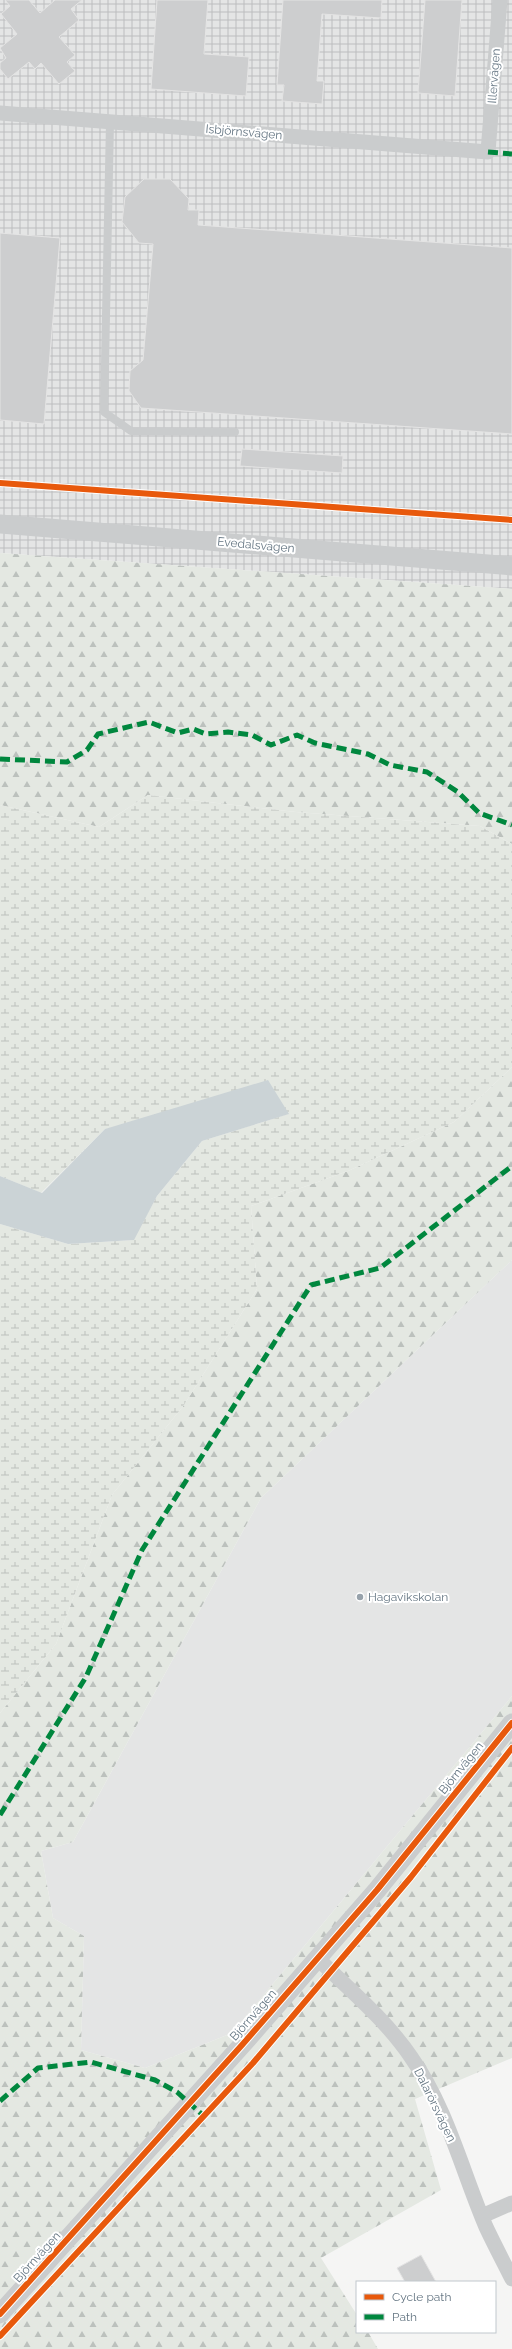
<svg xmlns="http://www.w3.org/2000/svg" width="512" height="2349" font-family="Raleway,sans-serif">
	<defs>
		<pattern id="industrial-grid" width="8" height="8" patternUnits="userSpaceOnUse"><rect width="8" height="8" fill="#e4e5e5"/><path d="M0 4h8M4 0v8" fill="none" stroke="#bcbebf"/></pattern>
		<pattern id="forest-firs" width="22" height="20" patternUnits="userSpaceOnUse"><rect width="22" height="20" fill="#e4e8e2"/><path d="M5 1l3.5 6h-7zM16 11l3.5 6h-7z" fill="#bcc1bd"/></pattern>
		<pattern id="wetland-marsh" width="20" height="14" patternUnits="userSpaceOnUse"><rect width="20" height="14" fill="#e4e8e2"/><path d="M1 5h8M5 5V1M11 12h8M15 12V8" fill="none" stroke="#bcc1bd"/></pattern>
	</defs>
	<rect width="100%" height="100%" fill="#f5f5f4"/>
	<path fill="#e4e5e5" d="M512 1260V1696L232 2033 145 2068 81 2050 84 1936 53 1918 41 1851 73 1842 261 1498Z"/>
	<path fill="url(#industrial-grid)" d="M0 0H512V589L0 553Z"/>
	<path fill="url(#forest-firs)" d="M0 553 512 589V844L480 826 296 812 148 795 99 827 0 805Z
		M512 1067V1260L261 1498 73 1842 41 1851 53 1918 84 1936 81 2050 145 2068 232 2033 512 1696V2058L415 2099 441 2190 321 2258 357 2315V2332H368L378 2349H0V1713L56 1644 112 1495 184 1405 257 1289 251 1206 348 1171 454 1122Z"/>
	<path fill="url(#wetland-marsh)" d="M148 795 296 812 480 826 512 844V1067L454 1122 348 1171 251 1206 257 1289 184 1405 112 1495 56 1644 0 1713V1224L68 1244 133 1240 157 1196 202 1141 288 1114 105 1129 41 1193 0 1176V805L99 827Z"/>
	<path fill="#cbd3d6" d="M268 1080 289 1114 202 1141 157 1196 134 1240 68 1244 0 1224V1176L42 1193 105 1129Z"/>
	<path fill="#cdcecf" stroke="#e4e4e4" d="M5 0H29L40 13 55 0H82L71 9 79 20 59 37 75 55 67 62 75 71 59 84 41 63 35 69 29 62 8 79 0 69V63L6 58 0 48 17 34 1 14 10 6Z
		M157 0H208L204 54 249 57 246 96 151 89Z
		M283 0H382L381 18 322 14 317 81H324L322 104 282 101 284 85H277Z
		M425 0H462L455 96 418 93Z
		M144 179H170L189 199 188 210H199L198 225 512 248V434L141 408 129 391 130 371 143 360 153 244 139 243 122 222 125 197Z
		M0 233 60 238 44 424 0 420Z
		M242 449 343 456 342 473 240 466Z
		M421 2255 436 2282H405L397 2268Z"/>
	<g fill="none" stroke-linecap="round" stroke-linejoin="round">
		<path stroke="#cacccd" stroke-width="8" d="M110 122 104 412 131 431 235 432"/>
		<path stroke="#cacccd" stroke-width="15" d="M0 113 488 152 500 0
			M317 1958C349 1989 386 2020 411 2057 447 2108 462 2171 486 2227 494 2244 503 2261 512 2279
			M482 2216 512 2203"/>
		<path stroke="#cacccd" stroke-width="19" d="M0 524 512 566
			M0 2314 242 2045 377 1890 512 1723"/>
		<path stroke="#00873e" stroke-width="5" stroke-dasharray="10 5" stroke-linecap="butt" d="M488 152 512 154
			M0 759 67 762 87 750 98 734 149 722 178 733 193 729 206 734 228 732 252 735 271 745 297 735 315 743 368 754 390 765 427 772 458 792 479 813 512 825
			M0 1815 86 1677 142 1550 311 1285 380 1268 512 1166
			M0 2101 38 2068 91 2062 155 2080 177 2092 205 2117"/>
		<defs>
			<path id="cycleway" d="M0 483 512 520
				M0 2314 242 2045 377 1890 512 1723
				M0 2336 253 2063 411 1877 512 1748"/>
		</defs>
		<use href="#cycleway" stroke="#fff" stroke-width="8"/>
		<use href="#cycleway" stroke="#e8590c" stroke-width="6"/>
	</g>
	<circle fill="#97a2ab" stroke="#fff" stroke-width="1.5" cx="360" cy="1597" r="4"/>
	<g text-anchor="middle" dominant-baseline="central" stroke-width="4" stroke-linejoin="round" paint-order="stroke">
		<g font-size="12" fill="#657683" stroke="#fff">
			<text transform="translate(494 76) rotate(-86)">Illervägen</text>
			<text transform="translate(244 132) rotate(5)">Isbjörnsvägen</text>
			<text transform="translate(256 545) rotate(5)">Evedalsvägen</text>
			<text transform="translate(461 1768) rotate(-51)">Björnvägen</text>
			<text transform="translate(253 2015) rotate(-49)">Björnvägen</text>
			<text transform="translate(435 2105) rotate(64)">Dalarörsvägen</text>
			<text transform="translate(37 2257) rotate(-48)">Björnvägen</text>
		</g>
		<g font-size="12" fill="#657683" stroke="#fff" text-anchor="start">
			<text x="368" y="1597">Hagavikskolan</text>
		</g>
	</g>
	<rect x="356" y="2281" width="140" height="52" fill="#ffffff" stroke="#c1c8cd"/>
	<rect x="364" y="2294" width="20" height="6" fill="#e8590c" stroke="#c1c8cd"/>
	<text x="392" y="2301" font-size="12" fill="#657683">Cycle path</text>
	<rect x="364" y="2314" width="20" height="6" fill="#00873e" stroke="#c1c8cd"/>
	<text x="392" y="2321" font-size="12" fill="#657683">Path</text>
</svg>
